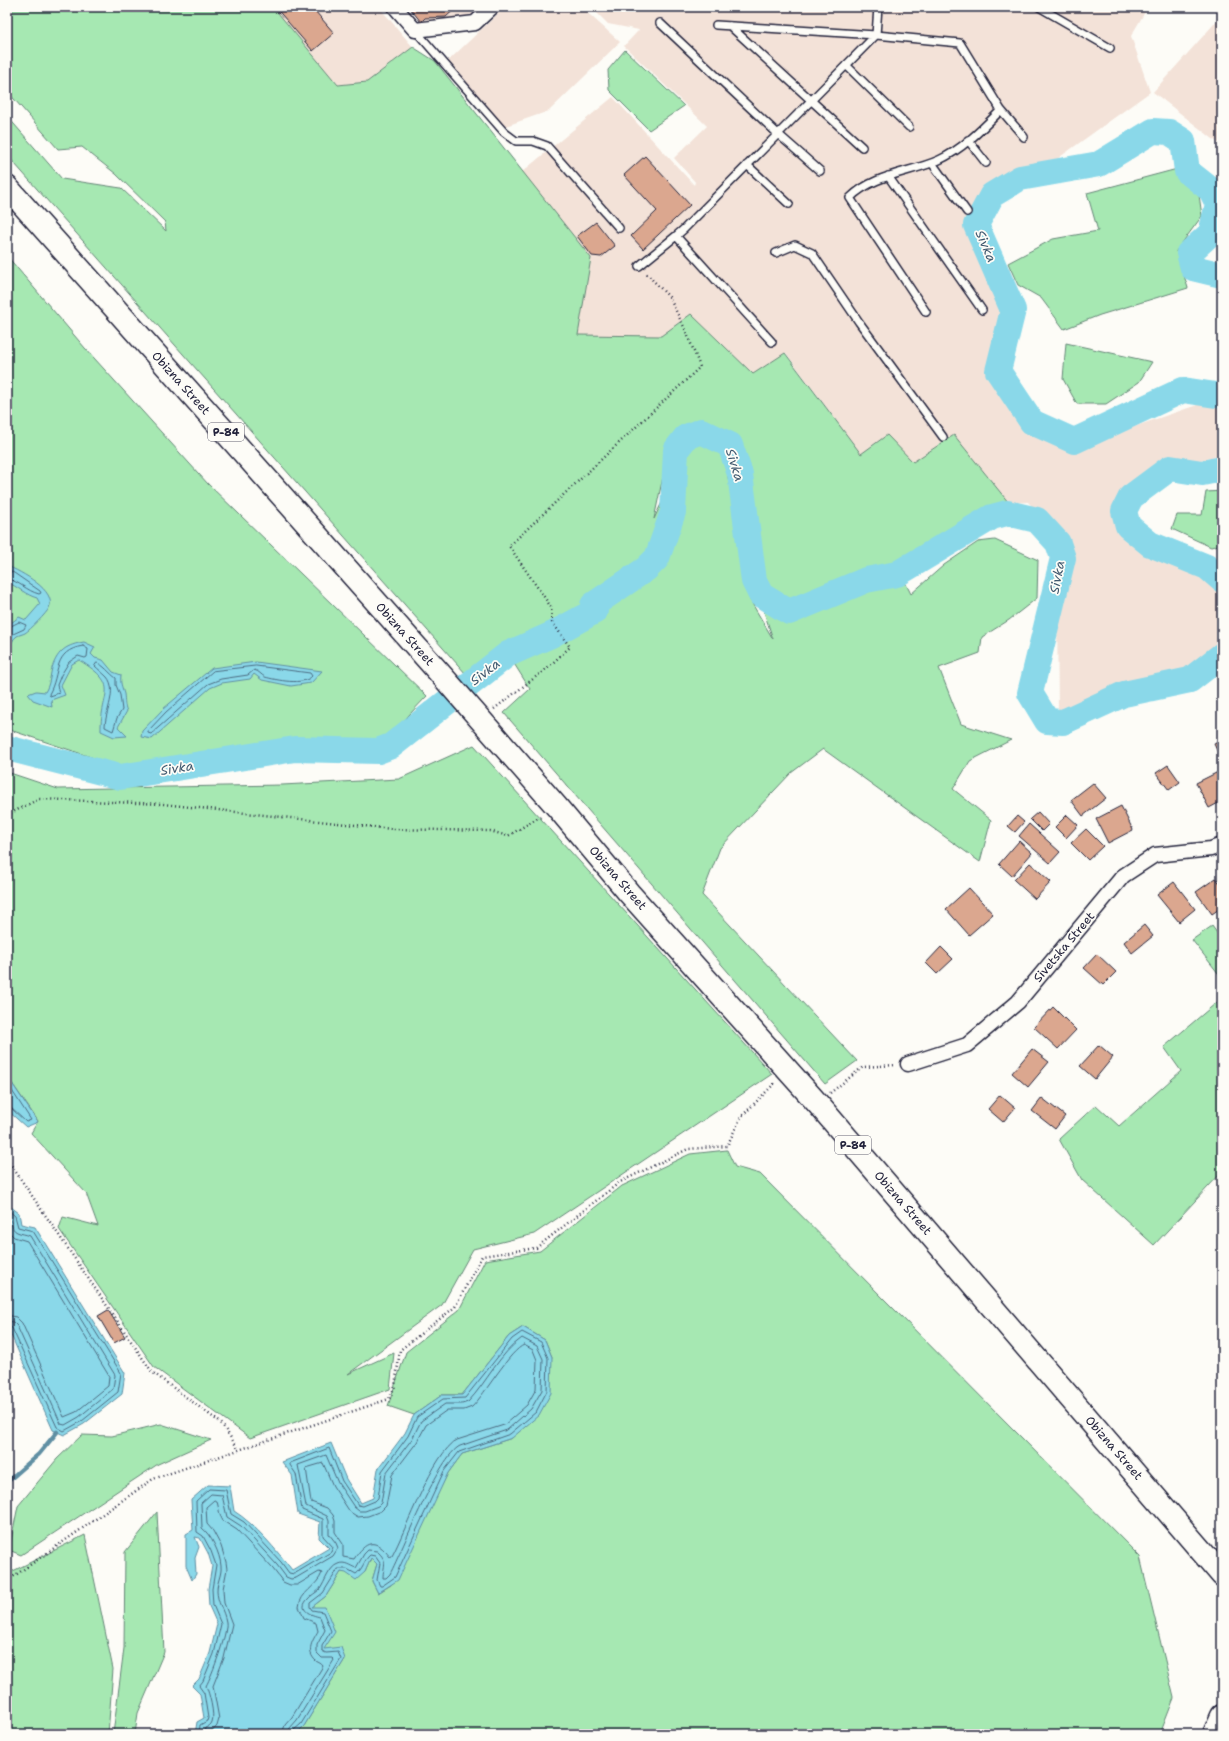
<svg xmlns="http://www.w3.org/2000/svg" width="1229" height="1741" font-family="'Shantell Sans',sans-serif">
	<rect width="100%" height="100%" fill="#fdfcf7"/>
	<filter id="ink" filterUnits="userSpaceOnUse"><feTurbulence type="fractalNoise" baseFrequency=".025" numOctaves="2"/><feDisplacementMap in="SourceGraphic" scale="8" xChannelSelector="R" yChannelSelector="G"/><feConvolveMatrix kernelMatrix="1 2 1 2 8 2 1 2 1" color-interpolation-filters="sRGB"/></filter>
	<g filter="url(#ink)">
		<path fill="#f3e2d8" d="M273 7H379L413 47 367 82 338 85Z
			M409 7H482L471 16 421 22Z
			M505 7H581L620 42 549 111 500 128 447 62Z
			M591 7H1148L1131 36 1150 92 1057 159 1011 173 979 205 974 231 1008 310 992 358V368L1028 425 1051 441 1072 448 1197 405H1222V456L1195 461 1149 473 1129 490 1119 514 1129 533 1150 551 1204 573 1222 584V648L1188 672 1123 687 1058 711 1057 607 1068 555 1064 542 1028 502 1009 503 954 435 913 462 861 454 786 353 753 375 691 314 662 336 578 335 522 172 613 97 694 185 695 182 674 158 707 126 624 46 639 30 608 24Z
			M1222 15V146L1153 92Z"/>
		<path fill="#a6e8b2" stroke="#648576" d="M7 7H273L338 85 367 82 413 47 435 61 591 258 578 335 661 336 691 314 753 374 785 353 861 454 887 435 913 462 954 435 1009 503 896 567 865 574 790 604 767 586 739 444 704 422 669 448 654 519 684 455 700 442 723 449 750 600 773 639 763 609 786 617 869 586 904 580 911 594 944 565 978 542 995 540 1038 560 1037 598 1009 620 982 637 980 653 939 668 961 724 1011 740 970 761 953 789 991 820 980 862 823 749 791 773 720 848 702 895 857 1061 825 1084 504 713 530 689 513 662 573 631 566 618 505 647 466 674 7 155V116L62 179 121 188 166 231 165 222 116 174 82 147 58 149 7 91Z
			M625 50 684 106 649 130 609 90 608 70Z
			M1181 168 1198 188 1202 216 1176 251 1188 288 1100 315 1064 329 1041 298 1018 285 1008 263 1053 239 1098 231 1087 193Z
			M7 256 85 348 208 484 427 696 389 736 376 739 295 738 124 768 7 729Z
			M1066 343 1152 362 1139 382 1106 404H1077L1063 379Z
			M1222 491V544L1211 547 1172 529 1177 515H1202L1206 492Z
			M474 745 772 1074 534 1234 473 1249 442 1305 348 1374 394 1353 390 1389 250 1438 154 1367 59 1229 63 1217 98 1226 86 1193 31 1133 38 1121 7 1076V772L58 789 282 785 399 779Z
			M1212 926 1222 940V978L1192 940Z
			M1222 998V1172L1154 1245 1082 1180 1059 1139 1096 1105 1119 1126 1181 1071 1164 1047Z
			M727 1150 735 1167 760 1174 1140 1557 1174 1698 1160 1734H296L304 1726 345 1659 324 1650 312 1607 326 1596 341 1572H365L371 1558 377 1564 372 1581 378 1593 391 1585 448 1473 462 1454 512 1438 552 1357 545 1340 523 1327 509 1336 462 1395H442L414 1415 388 1406 406 1352 459 1310 485 1260 540 1251 622 1186 690 1154Z
			M161 1424 211 1440 158 1464 21 1555 9 1550 18 1506 57 1459 82 1435 112 1436Z
			M157 1512 164 1652 138 1713 135 1734H113L124 1648 125 1552Z
			M85 1535 113 1669 108 1734H7V1574Z"/>
		<path fill="#8ad8e9" stroke="#608fa3" d="M7 566C20 571 58 591 49 608 47 613 30 630 25 633 23 634 19 635 17 636 12 639 12 645 7 648V626L19 617 26 620 40 604 37 598C26 595 18 587 7 582Z
			M84 642 95 647 91 654 95 658 103 660 113 672 121 675C120 684 122 686 124 694 125 700 124 705 127 711L118 727 127 736 114 737 101 731C100 691 123 687 79 660L72 664 61 685 65 695 51 700 52 707 33 700 28 694 36 691 45 692C50 684 50 676 52 668 58 650 67 645 84 642Z
			M256 662 322 671 311 683 291 686 262 680 254 674 250 679 222 683 210 688 152 739 141 737 142 731 163 709 212 668Z
			M7 1076 38 1122 26 1127 7 1110Z
			M7 1204 19 1213 21 1224 35 1227 125 1373 122 1394 84 1424 64 1435 53 1430 7 1326Z
			M523 1327 545 1340 552 1357 551 1393 539 1415 512 1438 462 1454 448 1473 398 1580 378 1593 372 1581 377 1564 371 1558 365 1572 356 1580 346 1573 341 1572 326 1596 312 1607H325L335 1632 324 1649 341 1647 345 1659 304 1726 296 1734H195L197 1722 204 1718 200 1694 192 1686 199 1679 210 1653 217 1624 209 1606 208 1589 212 1566 208 1553 200 1538 195 1537 199 1547 195 1558 196 1574 192 1580 186 1566V1534L193 1530 191 1500 208 1485 230 1486 234 1511C255 1524 277 1551 292 1570L329 1548 319 1538 320 1522 298 1514 292 1475 282 1462 331 1443 346 1479 361 1503 373 1498 378 1469 405 1433 414 1415 442 1395H462L509 1336Z"/>
		<g fill="none" stroke-linecap="round" stroke-linejoin="round">
			<path stroke="#4c6b81" stroke-width="1" d="M7 570 14 573 40 591 41 593 39 594C27 591 19 581 7 579
				M7 628 19 622 26 625 24 629 13 634 7 643
				M83 646 88 649 87 657 85 658 78 656 69 662 61 675 57 685 59 693 50 696 49 694C61 673 52 651 83 646Z
				M97 663C103 664 110 674 116 678V685L120 695 122 710 117 718 113 731 105 727C105 712 118 690 107 677 103 673 98 669 95 666Z
				M256 666 310 673 312 676C304 686 276 680 265 677 261 675 259 671 254 670L248 675 221 679 208 684 151 734 148 733V731L166 712 213 671Z
				M7 1083 31 1120 26 1122 11 1108 7 1107
				M7 1209 15 1216 18 1227 33 1231 121 1373 118 1392 82 1421 64 1431 57 1427 12 1328 7 1326
				M7 1216C13 1220 10 1229 17 1232 21 1234 26 1234 30 1236L115 1375 113 1389 79 1417 65 1425 61 1424 17 1326 13 1322 7 1321
				M7 1230 14 1237 27 1241 109 1376 108 1386 76 1412 64 1417 22 1323 16 1317 7 1315
				M524 1345 533 1350 537 1360 536 1389 527 1405 504 1425 457 1440C433 1453 406 1530 392 1556L390 1557C375 1537 366 1541 354 1559L343 1557V1544L335 1532V1521L333 1515 327 1508 311 1502 306 1468 323 1463 333 1486 350 1512 358 1517 368 1516 381 1511 386 1506 392 1475 417 1442 426 1425 447 1410H464L472 1407C485 1394 510 1350 524 1345Z
				M199 1734 200 1725 207 1721 208 1718 204 1693 199 1686 203 1681 214 1654 221 1624 213 1605 212 1589 216 1565 211 1551 203 1536 197 1532 196 1501 209 1489 226 1490 231 1514 244 1522 281 1562 289 1573 294 1574 331 1552 333 1547 323 1536V1519L302 1510 296 1474 290 1465V1463L329 1448 342 1481 358 1505 363 1506 375 1501 378 1498 382 1471 408 1436 417 1417 443 1399 465 1398 512 1339 522 1332 541 1342 548 1358 547 1391 536 1412 510 1434 459 1452 444 1471 395 1577 382 1586H380L377 1580 380 1563 375 1556 370 1555C364 1560 363 1569 356 1574L347 1569H338L323 1593 310 1603V1607L312 1610 323 1612 331 1631 322 1646V1651L326 1653 338 1652 341 1659 301 1724 294 1730V1734
				M204 1734 205 1728C208 1727 211 1725 212 1722 215 1715 209 1692 206 1686 212 1675 228 1633 226 1622 224 1610 217 1603 217 1590 217 1582 222 1574 221 1566 220 1553 211 1535 202 1528L201 1503 211 1494 222 1495 227 1517 241 1526 277 1565 286 1577 291 1579 296 1578 333 1556 338 1548 336 1543 329 1534V1521L327 1516 306 1506 298 1465 326 1455 338 1483 354 1507 359 1511H365L378 1506 381 1503 386 1473 412 1439 421 1421 445 1404H462L468 1402C487 1382 499 1354 522 1338L537 1346 543 1359 542 1390 531 1409 507 1430 460 1446C439 1456 403 1549 390 1574L386 1578H383C383 1565 389 1562 377 1551L368 1550 364 1554 356 1568C350 1566 345 1561 338 1564 329 1567 325 1582 320 1589 316 1593 311 1595 308 1599 297 1610 311 1615 320 1617L325 1630 317 1645V1653L322 1658H332L334 1660 297 1720 290 1728 288 1734
				M210 1734 217 1726 219 1719 213 1686 224 1658 232 1624 224 1603 223 1589 227 1569 226 1562 221 1546 213 1531 207 1524 206 1507 214 1500 217 1501 220 1515 223 1521 237 1530 273 1569 283 1582 290 1585H297L319 1572 322 1573C317 1587 300 1592 299 1607L304 1618 316 1623 318 1631C313 1640 305 1651 316 1661 319 1663 321 1663 323 1666L292 1717 285 1725 282 1734"/>
			<path stroke="#608fa3" stroke-width="4.5" d="M7 1485 8 1481 39 1454 57 1432"/>
			<path stroke="#8ad8e9" stroke-width="26" d="M1222 275 1193 268 1189 253 1211 233 1218 204 1211 190 1187 171 1183 141 1169 132 1153 131 1099 164 1020 178 992 195 976 225 1013 310 998 371 1032 422 1074 441 1183 390 1222 396
				M1222 469 1202 473 1170 468 1131 497 1124 511 1128 526 1150 544 1207 567 1222 580
				M7 748 120 777 295 749 378 751 391 746 508 654 551 635 595 611 593 605 646 569 657 558 673 512 676 450 686 437 701 431 730 445 740 474 754 581 761 595 789 612 866 580 897 574 992 517 1007 513 1037 520 1058 543 1063 558 1030 693 1047 721 1063 722 1124 694 1190 680 1222 655"/>
		</g>
		<path fill="#dba78f" stroke="#22223b" d="M275 7H320L315 11 334 33 313 51Z
			M409 7H457L446 17 425 18 421 22Z
			M645 156 690 205 643 249 631 236 657 211 624 175Z
			M596 222 615 246 601 257 592 256 577 236Z
			M1222 740V761L1214 744Z
			M1168 765 1180 782 1169 790 1156 773Z
			M1222 770V801L1209 808 1196 783Z
			M1093 783 1106 798 1083 816 1071 800Z
			M1121 806 1133 830 1108 843 1096 819Z
			M1038 812 1049 824 1042 831 1030 819Z
			M1067 815 1078 825 1066 838 1055 827Z
			M1017 816 1024 822 1015 832 1008 826Z
			M1029 824 1060 852 1050 863 1019 836Z
			M1086 829 1103 846 1088 860 1071 843Z
			M1019 841 1032 853 1012 876 999 864Z
			M1030 863 1051 882 1035 899 1014 880Z
			M1216 878 1222 886V907L1212 914 1196 892Z
			M1174 882 1195 909 1179 922 1157 895Z
			M969 888 993 914 969 935 946 909Z
			M1144 925 1153 936 1132 953 1124 942Z
			M941 947 953 959 937 974 926 963Z
			M1097 954 1116 972 1103 985 1084 968Z
			M1053 1007 1076 1030 1058 1049 1034 1027Z
			M1099 1045 1113 1057 1095 1079 1080 1066Z
			M1032 1049 1049 1062 1028 1087 1012 1073Z
			M1000 1095 1015 1108 1003 1122 988 1109Z
			M1042 1098 1065 1116 1055 1129 1032 1111Z
			M108 1310 125 1337 114 1343 98 1316Z"/>
		<g fill="none" stroke-linecap="round" stroke-linejoin="round">
			<defs>
				<path id="lane" d="M878 7 876 35 960 43 1001 110 1024 137
					M1039 7 1110 48
					M660 23 778 134 820 171
					M716 25 876 35
					M730 26 862 147
					M415 30 504 132 516 141H533L547 146 619 228
					M846 65 909 127
					M968 140 986 163
					M932 163 967 212
					M747 165 789 204
					M888 176 982 310
					M776 253 795 245 812 253 859 322 943 437
					M639 266 676 236
					M926 312 850 198C874 174 910 173 939 160 963 149 983 128 1001 110
					M772 342 676 236 684 229 876 35"/>
				<path id="street" d="M395 7 415 30 475 23 492 7
					M908 1064 967 1045 1018 1002 1123 876 1155 855 1211 849 1222 845"/>
				<path id="primary" d="M7 187 444 678 557 807 629 893 818 1104 1222 1575
					M1214 1734 1222 1716"/>
			</defs>
			<use href="#lane" stroke="#22223b" stroke-width="10"/>
			<use href="#street" stroke="#22223b" stroke-width="17"/>
			<use href="#primary" stroke="#22223b" stroke-width="25"/>
			<path stroke="#22223b" stroke-width="2.5" stroke-dasharray="1 3" stroke-linecap="butt" d="M494 709 546 669 570 647 552 622 551 607 509 546 700 367 686 331 669 297 646 273
				M7 815 39 799 163 804 392 829 490 831 508 836 541 816
				M830 1093 863 1067 896 1065
				M7 1159 152 1372 221 1423 239 1450
				M7 1581 153 1479 389 1399 395 1386 400 1350 455 1307 482 1256 536 1248 620 1182 688 1149 727 1146 741 1117 775 1083"/>
			<use href="#lane" stroke="#fdfcf7" stroke-width="7"/>
			<use href="#street" stroke="#fdfcf7" stroke-width="14"/>
			<use href="#primary" stroke="#fdfcf7" stroke-width="22"/>
		</g>
	</g>
	<g text-anchor="middle" dominant-baseline="central" stroke-width="3.5" stroke-linejoin="round" paint-order="stroke">
		<g fill="#fdfcf7" stroke="#646373" stroke-width="1">
			<rect x="208" y="423" width="36" height="18" rx="3"/>
			<rect x="835" y="1136" width="36" height="18" rx="3"/>
		</g>
		<g font-size="11" font-weight="bold" fill="#22223b">
			<text x="226" y="432">Р-84</text>
			<text x="853" y="1145">Р-84</text>
		</g>
		<g font-size="12" fill="#22223b" stroke="#fdfcf7">
			<text transform="translate(181 383) rotate(48)">Obizna Street</text>
			<text transform="translate(405 634) rotate(48)">Obizna Street</text>
			<text transform="translate(618 878) rotate(49)">Obizna Street</text>
			<text transform="translate(1064 947) rotate(-50)">Sivetska Street</text>
			<text transform="translate(903 1203) rotate(49)">Obizna Street</text>
			<text transform="translate(1114 1448) rotate(49)">Obizna Street</text>
		</g>
		<g font-size="13" font-style="italic" fill="#41596f" stroke="#fdfcf7">
			<text transform="translate(986 246) rotate(67)">Sivka</text>
			<text transform="translate(735 465) rotate(73)">Sivka</text>
			<text transform="translate(1057 577) rotate(-79)">Sivka</text>
			<text transform="translate(485 672) rotate(-38)">Sivka</text>
			<text transform="translate(177 768) rotate(-9)">Sivka</text>
		</g>
	</g>
	<rect width="1229" height="1741" fill="none" stroke="#fdfcf7" stroke-width="24"/>
	<rect x="12" y="12" width="1205" height="1717" fill="none" stroke="#22223b" stroke-width="1.5" filter="url(#ink)"/>
</svg>
